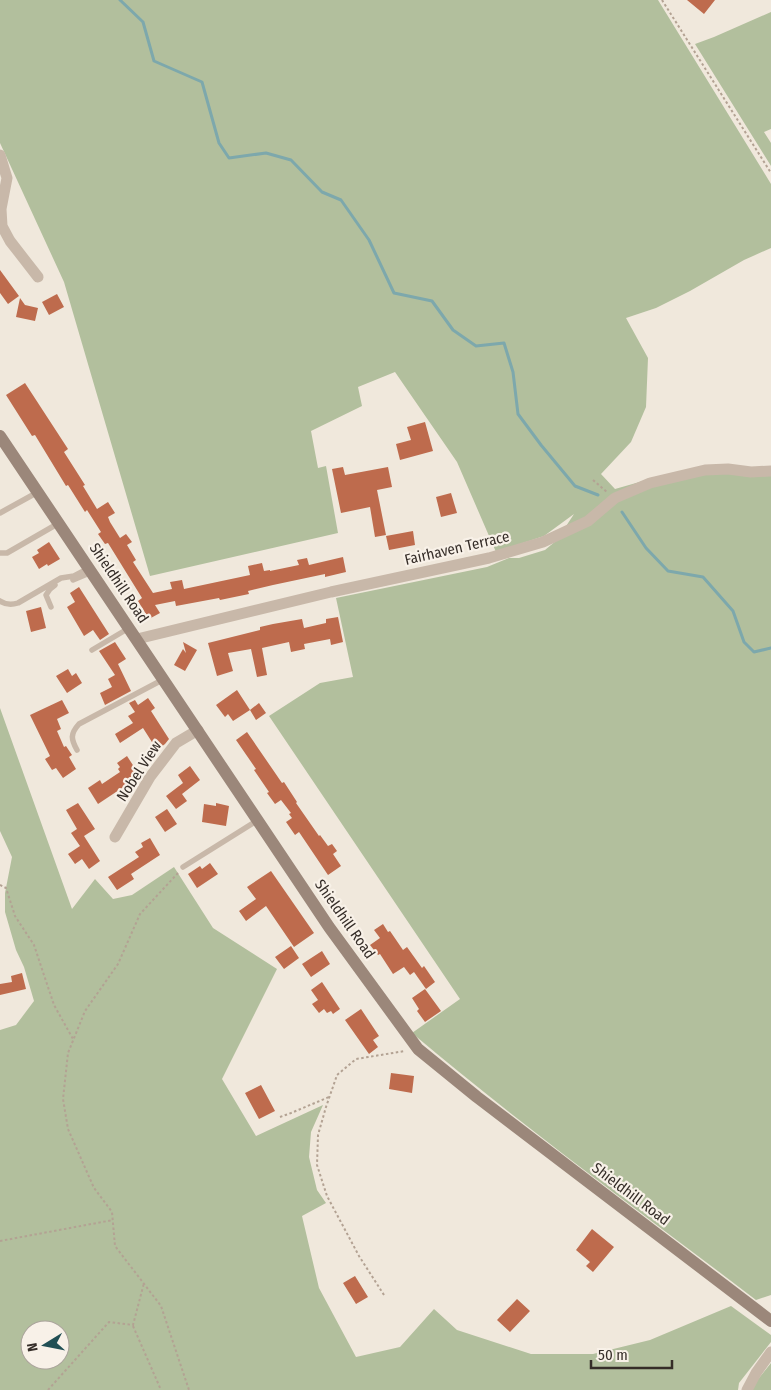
<svg xmlns="http://www.w3.org/2000/svg" width="771" height="1390" font-family="'Fira Sans Condensed',sans-serif">
	<rect width="100%" height="100%" fill="#f0e8dc"/>
	<path fill="#b2bf9d" fill-rule="evenodd" d="M0 0H658L771 184V248L744 260 690 291 656 308 626 318 648 358 646 407 631 442 601 474 615 489 650 479 771 466V1295L756 1300C641 1212 523 1127 412 1033L460 999 269 716 320 683 353 677 336 598 487 567 509 558H519L545 550 557 540 574 514 544 536 496 552 457 462 395 372 358 387 362 406 311 431 318 468 326 466 338 533 150 576 64 282 0 143Z
		M771 12V129L764 132 771 143V166L695 44 714 37Z
		M0 708 72 909 95 879 113 899 132 895 174 867 213 928 277 969 222 1079 256 1136 323 1105 311 1132 309 1157 317 1190 326 1203 302 1216 319 1288 356 1357 400 1347 434 1309 457 1330 531 1354H593L650 1340 731 1306 771 1335V1342L739 1383 738 1390H0V1030L16 1025 34 1001 24 967 16 950 5 912V893L12 857 0 831ZM30 1330H60V1360H30Z
		M771 1363V1390H752L755 1383Z"/>
	<g fill="none" stroke-linecap="round" stroke-linejoin="round">
		<path stroke="#7da8ac" stroke-width="3" d="M120 0 143 22 154 61 202 82 219 143 229 158 266 153 291 160 322 192 341 200 369 240 394 293 432 301 453 330 476 346 504 343 513 372 518 414 541 445 575 486 598 495
			M622 512 646 548 668 571 703 577 733 611 744 642 754 652 771 648"/>
	</g>
	<path fill="#be6b4d" d="M687 0H715L704 14Z
		M0 270 19 296 8 304 0 293Z
		M57 294 64 307 49 315 42 302Z
		M20 298 25 305 38 308 35 321 16 317Z
		M25 383 68 449 64 452 85 485 83 486 97 509 108 502 115 513 108 517 110 522 120 538 126 534 132 542 127 545 136 560 133 562 153 593 172 589 170 582 182 580 184 589 250 575 248 566 262 563 264 571 270 570V571L299 565 297 560 307 558 309 565 343 557 346 572 325 577V574L273 585 248 591 249 594 220 600 219 598 176 606 175 601 155 605 160 613 149 619 138 601 142 598 108 543 105 544 98 534 101 532 87 510 85 512 68 485 66 486 35 435 32 436 6 395Z
		M425 422 433 451 400 460 396 444 411 440 407 427Z
		M343 467 345 475 388 467 392 487 377 490 386 535 375 537 370 507 341 513 332 469Z
		M451 493 457 513 441 517 436 497Z
		M413 531 415 545 389 550 386 536Z
		M49 542 60 559 48 566 47 564 39 569 32 557 39 553 37 550Z
		M79 587 109 634 100 640 93 630 84 636 67 607 75 602 70 593Z
		M41 607 46 628 31 632 26 611Z
		M338 617 343 642 331 645 330 639 304 644 305 649 291 652 289 642 262 648 267 675 257 677 251 649 228 653 233 671 217 676 208 643 260 630V627L273 624 302 619 304 628 326 623V619Z
		M115 642 126 659 118 664 131 691 105 705 100 693 112 687 108 679 115 675 99 651Z
		M183 642 197 650 185 671 174 665 183 649 186 653Z
		M68 669 72 676 76 673 82 683 67 693 56 676Z
		M237 690 250 710 233 721 228 714 225 717 216 705Z
		M148 698 155 708 151 711 169 739 165 744 157 750 143 728 120 743 115 734 133 723 128 716 135 712 129 703 135 700 138 705Z
		M62 700 69 713 57 719 61 729 57 731 64 747 66 746 72 755 69 757 76 769 63 778 56 768 52 770 45 759 50 756 30 715Z
		M259 703 266 713 256 720 250 710Z
		M247 732 282 783 284 782 297 802 296 803 319 836 320 835 328 846 332 844 337 851 333 854 341 866 328 875 299 832 295 835 286 822 292 818 289 814 291 813 281 800 275 804 267 793 269 792 254 770 256 769 236 740Z
		M127 756 140 776 98 804 88 788 100 780 102 784 120 772 118 769 120 767 117 763Z
		M190 766 200 780 182 794 187 801 176 809 166 796 183 783 178 775Z
		M78 803 95 829 84 836 100 861 89 869 82 859 75 864 68 854 80 846 71 833 77 829 66 810Z
		M216 803 229 806 226 826 202 822 204 804 216 806Z
		M167 809 177 824 165 832 155 817Z
		M150 838 160 855 131 874 134 879 117 890 108 877 139 857 135 852 143 847 141 843Z
		M210 863 218 874 197 888 188 874 200 866 202 869Z
		M271 871 314 933 294 947 266 906 246 921 239 911 256 899 247 887Z
		M383 924 388 932 390 931 403 950 407 947 422 968 424 966 435 982 426 989 414 972 410 975 404 967 393 974 380 954 378 955 370 945 380 938 374 930Z
		M291 946 299 958 284 969 275 957Z
		M322 951 330 964 311 977 302 964Z
		M22 973 26 989 0 995V984L12 982 11 976Z
		M322 982 340 1009 333 1014 331 1011 327 1013 324 1009 319 1013 312 1004 318 1000 311 990Z
		M425 989 441 1011 425 1022 417 1011 419 1009 412 998Z
		M361 1009 379 1036 373 1040 378 1047 369 1054 345 1020Z
		M391 1073 414 1076 412 1093 389 1089Z
		M261 1085 275 1111 259 1119 245 1093Z
		M592 1229 614 1247 593 1272 586 1266 590 1262 576 1250Z
		M355 1276 368 1297 356 1304 343 1283Z
		M517 1299 530 1311 510 1332 497 1320Z"/>
	<g fill="none" stroke-linecap="round" stroke-linejoin="round">
		<path stroke="#b3a293" stroke-width="2" stroke-dasharray="2.5 2.5" stroke-linecap="butt" d="M662 0 771 173
			M593 480 607 492
			M178 873 140 914 118 964 85 1011 68 1053 63 1099 68 1129 94 1188 112 1212 115 1246 161 1306 189 1390
			M0 885 6 888 15 916 34 945 54 1005 73 1039
			M280 1117 291 1113 329 1097
			M0 1241 113 1220
			M384 1295 359 1256 327 1196 317 1165 318 1135 326 1107 337 1075 356 1059 405 1051
			M133 1326 161 1390
			M48 1390 109 1322 133 1325 144 1283"/>
		<path stroke="#c8b8a9" stroke-width="5.5" d="M0 513 38 492
			M0 553H7L59 523
			M73 580 92 572
			M0 601C6 605 12 605 18 603L61 578 74 576 89 568
			M51 607 46 595 50 589 55 585
			M92 650 129 628
			M77 750C71 739 70 734 79 724L164 679
			M183 867 258 820"/>
		<path stroke="#c8b8a9" stroke-width="11" d="M0 155 7 178 1 209 2 226 10 241 38 277
			M137 639 331 592 489 558 543 542 588 521 615 498 650 483 705 470 728 469 751 472 771 471
			M115 837 150 777 176 743 198 730
			M747 1390 756 1373 771 1352"/>
		<path stroke="#9b877a" stroke-width="12" d="M0 436 329 927 418 1049 477 1097 771 1321"/>
	</g>
	<g text-anchor="middle" dominant-baseline="central" stroke-width="4.5" stroke-linejoin="round" paint-order="stroke">
		<g font-size="15" fill="#352d28" stroke="#f8f1e8">
			<text transform="translate(457 548) rotate(-13)">Fairhaven Terrace</text>
			<text transform="translate(119 583) rotate(56)">Shieldhill Road</text>
			<text transform="translate(139 771) rotate(-57)">Nobel View</text>
			<text transform="translate(345 919) rotate(55)">Shieldhill Road</text>
			<text transform="translate(631 1194) rotate(37)">Shieldhill Road</text>
		</g>
	</g>
	<g transform="translate(45 1345) rotate(260)"><circle r="24" fill="#f8f1e8" stroke="#aaa39b"/>
	<path d="M0-4L9 19L0 12L-9 19Z" fill="#214f54"/>
	<text y="-8" font-size="14" font-weight="bold" text-anchor="middle" fill="#352d28">N</text>
	</g>
	<path d="M591 1360v8h81v-8" fill="none" stroke="#352d28" stroke-width="2.5"/>
	<text x="598" y="1360" font-size="15" fill="#352d28" stroke="#f8f1e8" stroke-width="4" paint-order="stroke">50 m</text>
</svg>
